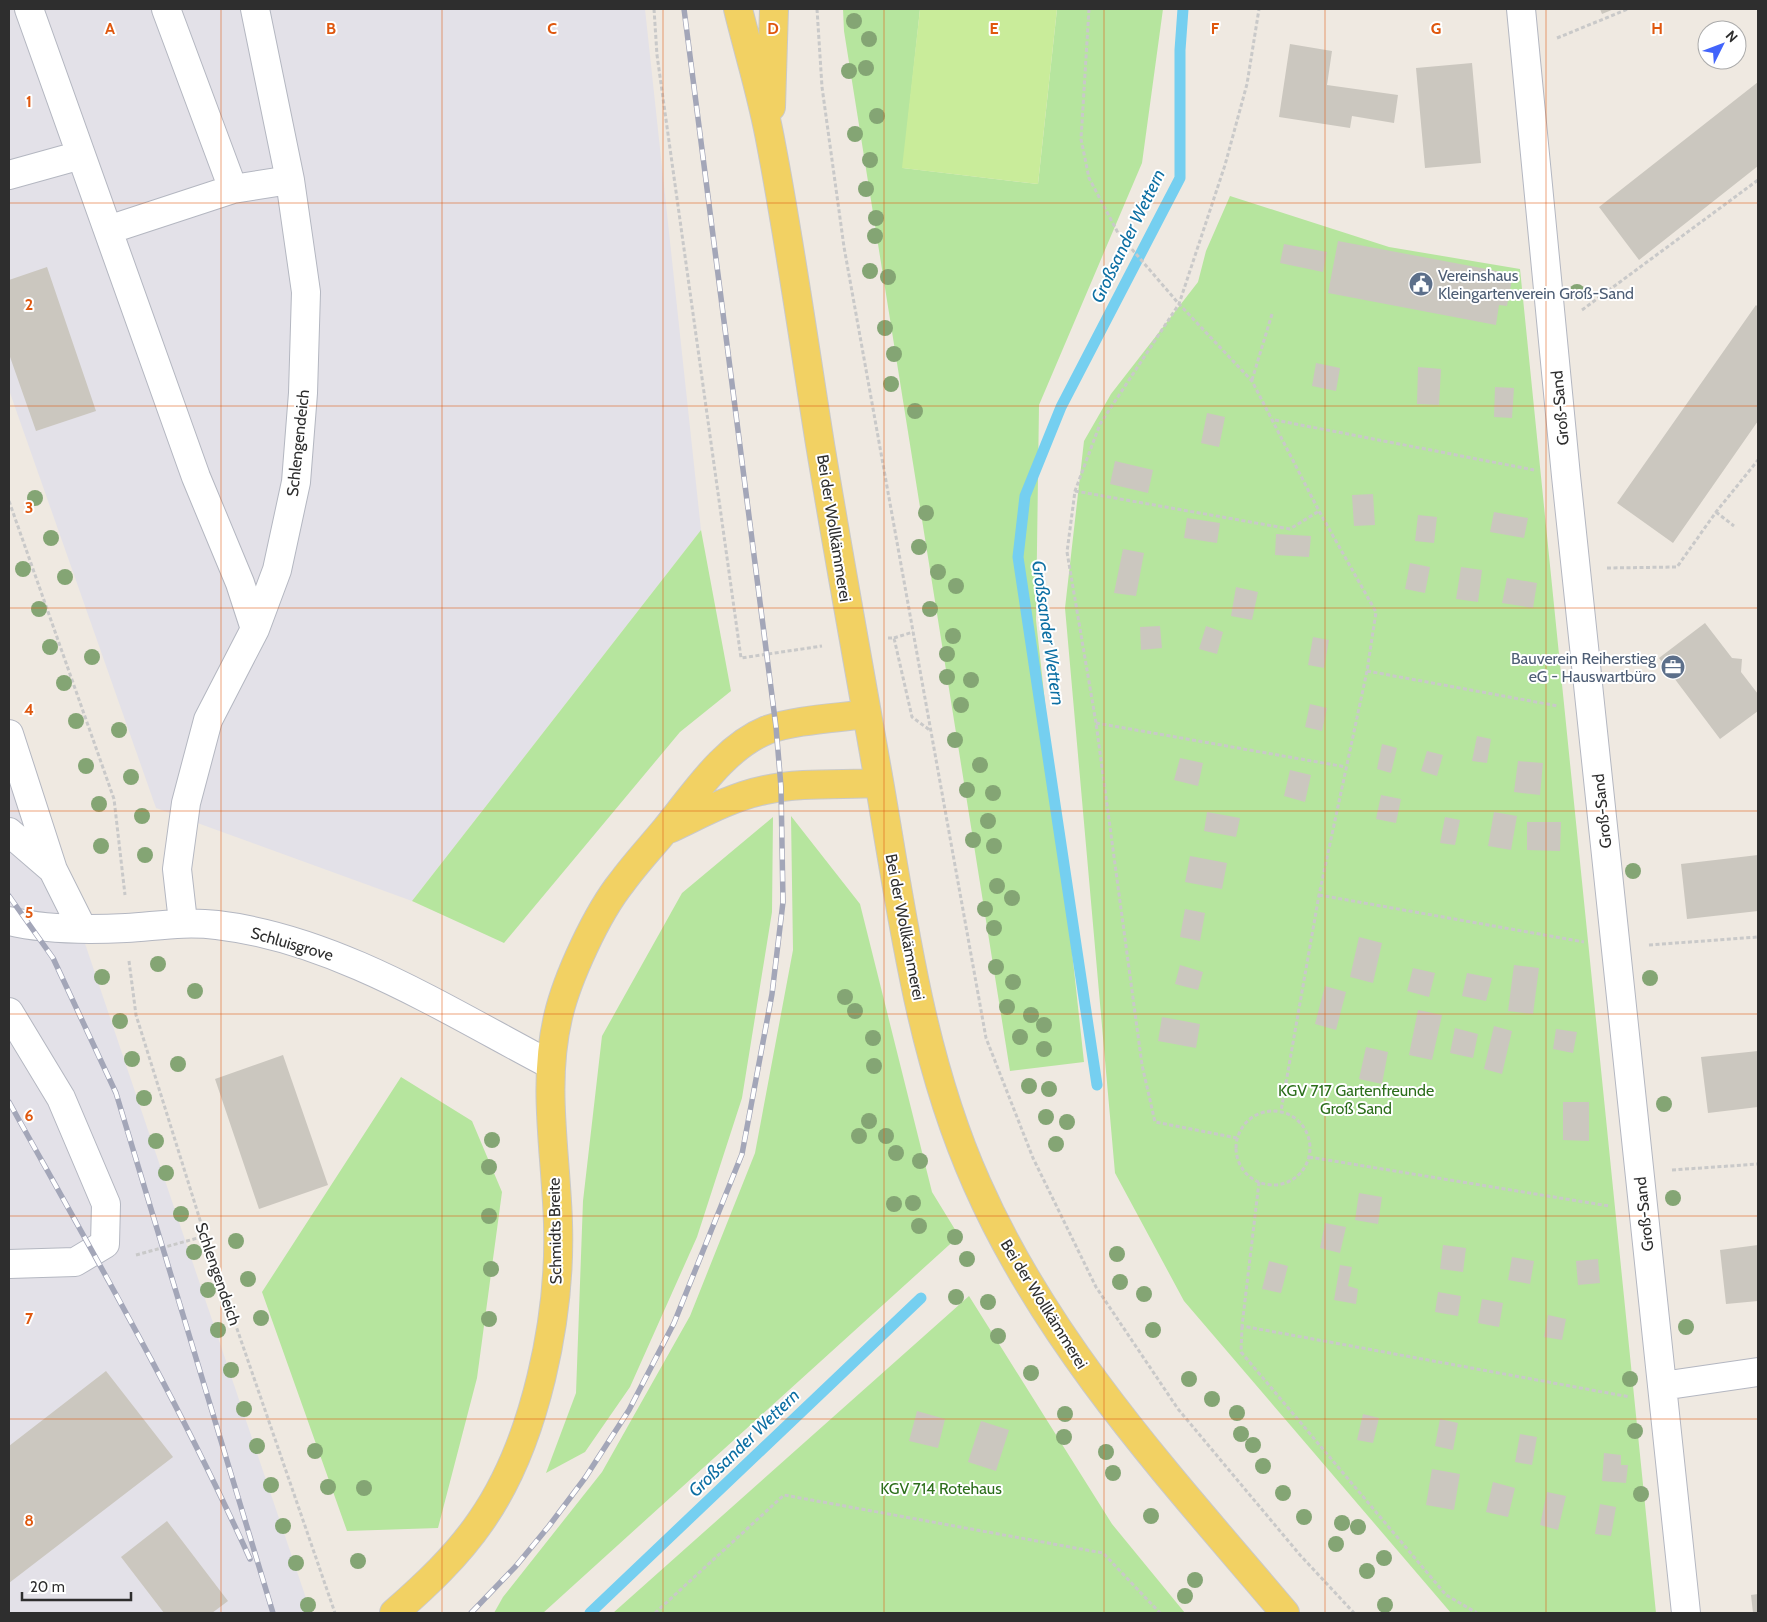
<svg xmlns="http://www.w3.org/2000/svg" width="1767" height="1622" font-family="Cabin,sans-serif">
	<rect width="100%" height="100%" fill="#efe9e1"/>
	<path fill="#e3e1e8" d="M9 9H645L701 530 412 901 156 808 9 390Z
		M9 718 45 825 311 1613H9Z"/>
	<path fill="#b6e59e" d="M843 9H920L903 168 1038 184 1057 9H1163L1142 163 1039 405 1036 620 1084 1062 1010 1071 844 31Z
		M1230 196 1389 247 1520 269 1656 1613H1451L1184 1301 1115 1173 1065 608 1084 441 1111 394 1198 282 1206 251Z
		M701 530 731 691 680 732 504 943 412 901Z
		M791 816 860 904 932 1192 959 1236 543 1613H494L503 1597 602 1472 690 1316 755 1153 793 950Z
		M773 817 772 912 742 1098 697 1237 630 1387 585 1452 546 1473 576 1393 583 1201 602 1036 682 893Z
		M401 1077 472 1121 502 1192 477 1378 438 1528 347 1531 262 1292Z
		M969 1296 1112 1524 1185 1613H613Z"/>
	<path fill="#c9ec9a" d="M920 9H1057L1038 184 902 168Z"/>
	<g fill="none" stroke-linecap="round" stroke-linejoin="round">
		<path stroke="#75cff0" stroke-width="11" d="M1097 1085 1018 557 1025 496 1061 407 1180 178V50L1183 9
			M590 1613 921 1298"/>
	</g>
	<path fill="#cbc7bf" d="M1600 9H1614L1602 14Z
		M1290 44 1332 51 1327 85 1398 95 1394 123 1352 116 1350 128 1279 117Z
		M1472 63 1481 163 1425 168 1416 68Z
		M1758 82V166L1639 260 1599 207Z
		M1338 241 1513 274 1507 306 1499 305 1496 325 1328 293Z
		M1284 244 1327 252 1323 272 1280 263Z
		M47 267 96 411 36 431 9 354V280Z
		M1756 305 1758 307V421L1673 543 1617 503Z
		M1316 363 1340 368 1336 391 1312 386Z
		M1418 367 1441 369 1439 405 1417 404Z
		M1495 387 1514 388 1512 418 1494 417Z
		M1207 413 1225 417 1219 447 1201 443Z
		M1115 461 1153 470 1148 493 1110 484Z
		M1373 494 1375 525 1354 526 1352 495Z
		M1494 512 1528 518 1524 538 1490 532Z
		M1418 515 1437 517 1434 543 1415 541Z
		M1187 518 1220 523 1217 543 1184 538Z
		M1276 534 1311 536 1309 557 1275 555Z
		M1123 549 1144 553 1136 596 1114 593Z
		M1410 563 1430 567 1425 593 1405 589Z
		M1461 567 1482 570 1478 602 1456 599Z
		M1507 578 1537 583 1533 608 1502 603Z
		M1236 587 1258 592 1252 620 1231 616Z
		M1705 623 1732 658 1742 659 1741 672 1758 694V711L1720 739 1659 658Z
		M1160 626 1162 648 1141 650 1140 627Z
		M1206 626 1223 632 1217 654 1199 649Z
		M1313 637 1329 640 1324 668 1308 665Z
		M1310 704 1327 708 1322 731 1305 727Z
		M1477 736 1491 739 1487 763 1472 761Z
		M1382 744 1397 748 1391 773 1377 769Z
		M1427 751 1443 755 1437 776 1421 771Z
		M1180 758 1203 763 1198 786 1174 780Z
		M1518 761 1543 763 1540 795 1514 792Z
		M1290 770 1311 775 1305 802 1284 796Z
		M1381 795 1401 799 1396 823 1376 819Z
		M1207 812 1240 818 1236 837 1204 831Z
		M1494 812 1517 816 1511 850 1488 846Z
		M1445 817 1460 820 1455 845 1440 843Z
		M1527 822H1561L1560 851 1527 850Z
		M1758 855V911L1687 919 1681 864Z
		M1190 856 1227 863 1222 889 1185 882Z
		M1185 909 1205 913 1200 941 1180 937Z
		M1359 937 1382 943 1373 983 1350 977Z
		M1180 965 1203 972 1198 990 1175 984Z
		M1514 965 1539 968 1533 1014 1508 1011Z
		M1413 968 1435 973 1429 997 1407 991Z
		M1467 973 1492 978 1486 1001 1462 996Z
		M1325 986 1346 992 1336 1030 1315 1024Z
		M1418 1010 1442 1015 1432 1060 1409 1055Z
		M1162 1017 1200 1024 1196 1048 1158 1041Z
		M1494 1026 1512 1031 1502 1074 1484 1069Z
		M1455 1028 1478 1034 1473 1058 1450 1053Z
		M1556 1029 1577 1032 1573 1053 1553 1049Z
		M1366 1047 1388 1052 1382 1084 1359 1079Z
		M1758 1051V1107L1708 1113 1701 1057Z
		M283 1055 328 1185 259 1209 215 1079Z
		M1563 1102H1589V1141L1563 1140Z
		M1359 1193 1382 1197 1378 1224 1355 1220Z
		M1325 1223 1346 1227 1340 1253 1320 1248Z
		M1443 1245 1466 1248 1463 1272 1440 1269Z
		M1758 1245V1301L1726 1304 1720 1250Z
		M1512 1257 1534 1261 1530 1284 1508 1280Z
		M1598 1259 1600 1283 1578 1285 1576 1261Z
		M1269 1261 1288 1266 1281 1293 1262 1289Z
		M1340 1265 1352 1267 1348 1286 1358 1289 1356 1304 1334 1300Z
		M1438 1292 1461 1296 1458 1316 1435 1312Z
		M1482 1299 1503 1303 1499 1327 1478 1323Z
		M1548 1315 1566 1319 1562 1340 1544 1337Z
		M106 1371 173 1457 9 1583V1446Z
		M917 1411 945 1419 938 1448 909 1441Z
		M1363 1414 1379 1418 1373 1443 1357 1440Z
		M1440 1419 1458 1423 1453 1450 1435 1446Z
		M981 1421 1009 1430 996 1471 968 1462Z
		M1520 1434 1537 1437 1532 1465 1515 1462Z
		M1604 1453 1621 1455V1465H1628L1626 1483 1602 1481Z
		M1432 1469 1460 1474 1454 1510 1426 1505Z
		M1493 1482 1515 1488 1508 1517 1486 1512Z
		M1547 1492 1566 1496 1558 1530 1540 1525Z
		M1600 1504 1616 1507 1611 1536 1595 1534Z
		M167 1521 228 1601 212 1613H164L121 1557Z
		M1758 1594V1613H1753L1751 1595Z"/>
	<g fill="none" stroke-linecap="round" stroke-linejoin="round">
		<defs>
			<path id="minor" d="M29 9 196 477 240 583 255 629
				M166 9 233 189
				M1521 9 1566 476 1686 1613
				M9 175 81 155
				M108 230 233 189 290 180
				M9 734 53 870
				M9 832 53 870 82 928
				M9 921C46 930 88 930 126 928 158 926 184 921 217 925 336 939 446 1010 551 1065
				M183 922 177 869 186 803 208 720 255 629 277 570 296 482 303 393 306 292 290 180 255 9
				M9 1012 61 1098 106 1204 105 1244 75 1262 9 1264
				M1662 1386 1758 1372"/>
			<path id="major" d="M738 9C749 54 763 98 771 144 790 243 804 344 820 444 839 559 860 673 880 787 903 921 921 1059 977 1184 1049 1347 1171 1478 1285 1613
				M771 107 774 9
				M669 829C699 815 731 797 765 790 801 782 842 785 879 783
				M394 1613C426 1585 457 1556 481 1521 536 1442 561 1317 558 1223 556 1154 542 1085 558 1017 567 978 597 913 622 882 635 864 651 847 665 830 694 795 723 748 767 730 794 720 838 718 866 714"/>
		</defs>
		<use href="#minor" stroke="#b4b7c1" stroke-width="30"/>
		<use href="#major" stroke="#c9c9c9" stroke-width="30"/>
		<path stroke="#c9c9c9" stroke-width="3" stroke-dasharray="4 2.5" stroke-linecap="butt" d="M654 9 657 55 741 658 822 646
			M817 9 822 87 844 247 986 1038 1033 1158 1096 1287 1178 1409 1300 1555 1354 1613
			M1089 9 1081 139 1089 178 1118 233 1179 304 1252 381 1319 511 1376 612 1367 671 1319 895 1281 1111
			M1557 38 1628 9
			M1582 310 1758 180
			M1252 380 1272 314
			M1275 420 1534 470
			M1075 491 1290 529 1319 511
			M9 501 114 799 125 895
			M1716 512 1734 526
			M1607 568 1677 567 1716 512 1758 460
			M888 638H894L912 717 931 731
			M894 638 913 632
			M1367 671 1558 706
			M1096 723 1346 767
			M1319 895 1584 942
			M1649 945 1758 937
			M129 961 136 1015 205 1236 335 1613
			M1236 1148a37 37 0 1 1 74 0a37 37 0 1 1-74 0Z
			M1237 1138 1155 1122 1142 1065 1096 723 1067 552 1075 491 1100 424 1179 304 1225 165 1247 84 1259 9
			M1309 1157 1609 1206
			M1672 1170 1758 1164
			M1259 1182 1242 1326 1630 1397
			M136 1255 205 1236
			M1242 1326 1241 1352 1446 1595 1477 1613
			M655 1613 784 1495 1103 1553 1160 1613"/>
		<use href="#minor" stroke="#fff" stroke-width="28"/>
		<use href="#major" stroke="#f2d163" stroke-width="28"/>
		<defs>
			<path id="rail" d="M9 896 53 958 116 1093 273 1613
				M9 1102C93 1253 179 1402 250 1559
				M471 1613 516 1566 549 1526 585 1478 629 1410 674 1323 742 1154 772 994 783 902 781 787 776 727 684 9"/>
		</defs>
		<use href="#rail" stroke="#a3a6b8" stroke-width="5.5"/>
		<use href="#rail" stroke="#fff" stroke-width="4" stroke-dasharray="11" stroke-linecap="butt"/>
	</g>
	<g fill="#84a574">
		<circle cx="854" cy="21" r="8"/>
		<circle cx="869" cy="39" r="8"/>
		<circle cx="866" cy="68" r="8"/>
		<circle cx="849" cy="71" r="8"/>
		<circle cx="877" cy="116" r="8"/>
		<circle cx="855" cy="134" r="8"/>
		<circle cx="870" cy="160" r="8"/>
		<circle cx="866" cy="189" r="8"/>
		<circle cx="876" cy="218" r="8"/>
		<circle cx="875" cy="236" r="8"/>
		<circle cx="870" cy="271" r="8"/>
		<circle cx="888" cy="277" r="8"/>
		<circle cx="1577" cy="292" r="8"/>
		<circle cx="885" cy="328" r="8"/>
		<circle cx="894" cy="354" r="8"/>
		<circle cx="891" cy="384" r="8"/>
		<circle cx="915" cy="411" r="8"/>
		<circle cx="35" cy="498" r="8"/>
		<circle cx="926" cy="513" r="8"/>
		<circle cx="51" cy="538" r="8"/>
		<circle cx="919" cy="547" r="8"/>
		<circle cx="23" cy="569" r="8"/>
		<circle cx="938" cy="572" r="8"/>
		<circle cx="65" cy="577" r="8"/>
		<circle cx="956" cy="586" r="8"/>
		<circle cx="39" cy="609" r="8"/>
		<circle cx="930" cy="609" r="8"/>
		<circle cx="953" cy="636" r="8"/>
		<circle cx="50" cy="647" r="8"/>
		<circle cx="947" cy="654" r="8"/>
		<circle cx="92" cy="657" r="8"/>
		<circle cx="947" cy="677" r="8"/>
		<circle cx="971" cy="680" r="8"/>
		<circle cx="64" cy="683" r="8"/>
		<circle cx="961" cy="705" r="8"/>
		<circle cx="76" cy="721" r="8"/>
		<circle cx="119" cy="730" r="8"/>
		<circle cx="955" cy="740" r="8"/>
		<circle cx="980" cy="765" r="8"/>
		<circle cx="86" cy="766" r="8"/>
		<circle cx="131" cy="777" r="8"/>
		<circle cx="967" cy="790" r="8"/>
		<circle cx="993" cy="793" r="8"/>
		<circle cx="99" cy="804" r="8"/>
		<circle cx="142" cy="816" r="8"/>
		<circle cx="988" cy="821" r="8"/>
		<circle cx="973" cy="840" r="8"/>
		<circle cx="101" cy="846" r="8"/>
		<circle cx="994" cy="846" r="8"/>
		<circle cx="145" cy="855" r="8"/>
		<circle cx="1633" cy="871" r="8"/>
		<circle cx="997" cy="886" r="8"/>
		<circle cx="1012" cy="898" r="8"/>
		<circle cx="985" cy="909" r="8"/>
		<circle cx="994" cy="928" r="8"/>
		<circle cx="158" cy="964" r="8"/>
		<circle cx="996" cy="967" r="8"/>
		<circle cx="102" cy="977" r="8"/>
		<circle cx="1650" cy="978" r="8"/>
		<circle cx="1013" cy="982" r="8"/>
		<circle cx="195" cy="991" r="8"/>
		<circle cx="845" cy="997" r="8"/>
		<circle cx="1007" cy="1007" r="8"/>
		<circle cx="855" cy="1011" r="8"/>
		<circle cx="1031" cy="1015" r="8"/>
		<circle cx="120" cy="1021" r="8"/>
		<circle cx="1044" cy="1025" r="8"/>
		<circle cx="1020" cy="1037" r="8"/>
		<circle cx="873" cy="1038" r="8"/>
		<circle cx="1044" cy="1049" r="8"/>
		<circle cx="132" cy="1059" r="8"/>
		<circle cx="178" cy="1064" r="8"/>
		<circle cx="874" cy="1066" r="8"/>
		<circle cx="1029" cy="1086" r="8"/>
		<circle cx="1049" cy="1089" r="8"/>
		<circle cx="144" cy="1098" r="8"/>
		<circle cx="1664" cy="1104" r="8"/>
		<circle cx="1046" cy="1117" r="8"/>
		<circle cx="869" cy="1121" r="8"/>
		<circle cx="1067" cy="1122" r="8"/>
		<circle cx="859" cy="1136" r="8"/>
		<circle cx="886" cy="1136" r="8"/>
		<circle cx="492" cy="1140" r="8"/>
		<circle cx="156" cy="1141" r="8"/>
		<circle cx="1056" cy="1144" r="8"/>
		<circle cx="896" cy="1153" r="8"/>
		<circle cx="920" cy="1161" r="8"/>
		<circle cx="489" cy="1167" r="8"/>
		<circle cx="166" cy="1173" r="8"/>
		<circle cx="1673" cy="1198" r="8"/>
		<circle cx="913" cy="1203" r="8"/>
		<circle cx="894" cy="1204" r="8"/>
		<circle cx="181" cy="1214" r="8"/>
		<circle cx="489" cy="1216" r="8"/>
		<circle cx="919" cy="1226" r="8"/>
		<circle cx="955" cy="1237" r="8"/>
		<circle cx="236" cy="1241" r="8"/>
		<circle cx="194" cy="1252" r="8"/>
		<circle cx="1117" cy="1254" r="8"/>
		<circle cx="967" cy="1259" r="8"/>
		<circle cx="491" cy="1269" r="8"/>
		<circle cx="248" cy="1279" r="8"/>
		<circle cx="1120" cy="1282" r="8"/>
		<circle cx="208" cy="1290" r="8"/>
		<circle cx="1144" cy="1294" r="8"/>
		<circle cx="956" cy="1297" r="8"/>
		<circle cx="988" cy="1302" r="8"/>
		<circle cx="261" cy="1318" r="8"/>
		<circle cx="489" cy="1319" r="8"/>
		<circle cx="1686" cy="1327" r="8"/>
		<circle cx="218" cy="1330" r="8"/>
		<circle cx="1153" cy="1330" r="8"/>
		<circle cx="998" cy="1336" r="8"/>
		<circle cx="231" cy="1370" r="8"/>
		<circle cx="1031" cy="1373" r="8"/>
		<circle cx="1189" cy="1379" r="8"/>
		<circle cx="1630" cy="1379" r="8"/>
		<circle cx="1212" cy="1399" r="8"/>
		<circle cx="244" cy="1409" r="8"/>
		<circle cx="1237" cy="1413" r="8"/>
		<circle cx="1065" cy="1414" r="8"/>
		<circle cx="1635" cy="1431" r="8"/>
		<circle cx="1241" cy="1434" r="8"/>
		<circle cx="1064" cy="1437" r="8"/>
		<circle cx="1253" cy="1445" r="8"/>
		<circle cx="257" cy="1446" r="8"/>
		<circle cx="315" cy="1451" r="8"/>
		<circle cx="1106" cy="1452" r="8"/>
		<circle cx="1263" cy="1466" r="8"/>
		<circle cx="1113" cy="1473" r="8"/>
		<circle cx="271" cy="1485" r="8"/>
		<circle cx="328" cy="1487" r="8"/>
		<circle cx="364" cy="1488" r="8"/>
		<circle cx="1283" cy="1493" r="8"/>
		<circle cx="1641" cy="1494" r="8"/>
		<circle cx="1151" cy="1516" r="8"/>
		<circle cx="1304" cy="1517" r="8"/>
		<circle cx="1342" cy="1523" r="8"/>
		<circle cx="283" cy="1526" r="8"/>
		<circle cx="1358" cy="1527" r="8"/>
		<circle cx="1336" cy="1544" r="8"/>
		<circle cx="1384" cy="1558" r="8"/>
		<circle cx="358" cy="1561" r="8"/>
		<circle cx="296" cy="1563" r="8"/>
		<circle cx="1367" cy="1571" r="8"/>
		<circle cx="1195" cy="1580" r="8"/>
		<circle cx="1185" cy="1596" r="8"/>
		<circle cx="308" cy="1605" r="8"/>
		<circle cx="1385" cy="1605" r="8"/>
	</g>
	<path fill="none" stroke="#df570e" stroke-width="1" stroke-opacity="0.55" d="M221 9V1613M442 9V1613M663 9V1613M884 9V1613M1104 9V1613M1325 9V1613M1546 9V1613M9 203H1758M9 406H1758M9 608H1758M9 811H1758M9 1014H1758M9 1216H1758M9 1419H1758"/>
	<defs>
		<symbol id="civic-disc" viewBox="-11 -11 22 22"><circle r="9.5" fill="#5c6f8a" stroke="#fff"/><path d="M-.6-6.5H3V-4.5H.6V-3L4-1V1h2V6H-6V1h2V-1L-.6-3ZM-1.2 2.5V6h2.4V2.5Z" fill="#fff"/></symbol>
		<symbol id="office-disc" viewBox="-11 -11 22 22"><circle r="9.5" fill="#5c6f8a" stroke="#fff"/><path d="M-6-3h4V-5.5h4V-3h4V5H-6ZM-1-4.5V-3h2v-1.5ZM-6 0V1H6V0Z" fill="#fff"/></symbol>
	</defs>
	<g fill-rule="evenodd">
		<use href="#civic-disc" x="1407" y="270" width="28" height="28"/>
		<use href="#office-disc" x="1659" y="653" width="28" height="28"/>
	</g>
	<g text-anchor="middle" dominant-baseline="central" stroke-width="4" stroke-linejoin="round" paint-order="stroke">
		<g font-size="16" fill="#4e5e75" stroke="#fff" text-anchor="start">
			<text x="1438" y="275">Vereinshaus<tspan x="1438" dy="18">Kleingartenverein Groß-Sand</tspan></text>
			<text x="1656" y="658" text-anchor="end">Bauverein Reiherstieg<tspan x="1656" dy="18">eG - Hauswartbüro</tspan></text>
		</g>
		<g font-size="16" fill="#2e2e2e" stroke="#fff">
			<text transform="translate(1560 408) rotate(-95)">Groß-Sand</text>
			<text transform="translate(298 443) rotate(-84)">Schlengendeich</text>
			<text transform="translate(834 528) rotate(81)">Bei der Wollkämmerei</text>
			<text transform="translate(1602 811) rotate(-96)">Groß-Sand</text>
			<text transform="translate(905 927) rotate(79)">Bei der Wollkämmerei</text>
			<text transform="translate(292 944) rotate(16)">Schluisgrove</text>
			<text transform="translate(1644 1214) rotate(-96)">Groß-Sand</text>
			<text transform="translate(555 1231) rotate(-91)">Schmidts Breite</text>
			<text transform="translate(218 1274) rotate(71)">Schlengendeich</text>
			<text transform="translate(1044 1304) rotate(58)">Bei der Wollkämmerei</text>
		</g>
		<g font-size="16" fill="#2c6e1b" stroke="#fff">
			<text x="1356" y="1090">KGV 717 Gartenfreunde<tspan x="1356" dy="18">Groß Sand</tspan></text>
			<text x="941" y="1488">KGV 714 Rotehaus</text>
		</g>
		<g font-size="18" font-style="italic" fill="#0d6fa3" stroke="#fff">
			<text transform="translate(1128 236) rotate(-64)">Großsander Wettern</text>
			<text transform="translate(1048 633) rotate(82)">Großsander Wettern</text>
			<text transform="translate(744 1443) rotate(-44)">Großsander Wettern</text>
		</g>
	</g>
	<g font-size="16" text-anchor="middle" font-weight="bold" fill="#df570e" stroke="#fff" stroke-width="4" stroke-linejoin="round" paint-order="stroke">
		<text x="110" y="34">A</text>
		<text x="331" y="34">B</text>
		<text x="552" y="34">C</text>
		<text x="773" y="34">D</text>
		<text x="994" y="34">E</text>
		<text x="1215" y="34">F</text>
		<text x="1436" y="34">G</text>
		<text x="1657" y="34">H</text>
		<text x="29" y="107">1</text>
		<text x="29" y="310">2</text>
		<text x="29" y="513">3</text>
		<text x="29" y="715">4</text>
		<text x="29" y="918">5</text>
		<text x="29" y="1121">6</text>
		<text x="29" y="1324">7</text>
		<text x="29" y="1526">8</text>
	</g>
	<rect width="1767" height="1622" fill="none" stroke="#2e2e2e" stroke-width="20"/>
	<g transform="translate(1722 45) rotate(48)"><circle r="24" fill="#ffffff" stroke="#ababab"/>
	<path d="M0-4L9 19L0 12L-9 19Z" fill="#4264fb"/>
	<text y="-8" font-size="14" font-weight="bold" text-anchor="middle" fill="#2e2e2e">N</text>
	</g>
	<path d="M22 1592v8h109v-8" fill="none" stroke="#2e2e2e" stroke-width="2.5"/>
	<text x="30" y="1592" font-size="15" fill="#2e2e2e" stroke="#ffffff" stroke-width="4" paint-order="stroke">20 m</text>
</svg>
